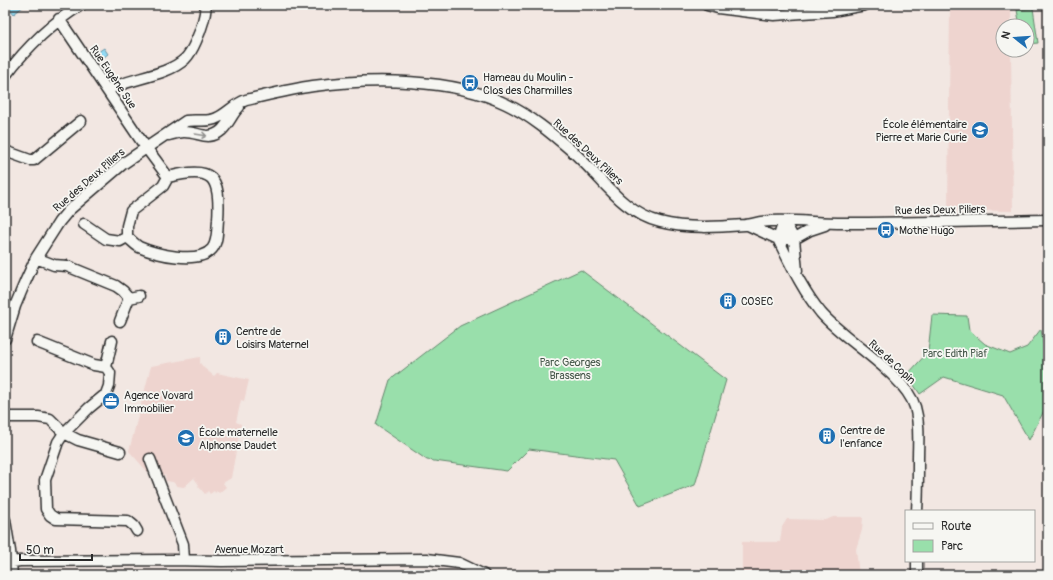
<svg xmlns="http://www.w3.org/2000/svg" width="1053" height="580" font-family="Pangolin,sans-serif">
	<rect width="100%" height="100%" fill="#f2e7e2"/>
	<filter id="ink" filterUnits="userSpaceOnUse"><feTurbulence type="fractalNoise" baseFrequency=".025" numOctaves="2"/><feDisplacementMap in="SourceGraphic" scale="8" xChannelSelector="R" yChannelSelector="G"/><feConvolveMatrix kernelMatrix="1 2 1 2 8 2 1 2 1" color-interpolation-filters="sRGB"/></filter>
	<g filter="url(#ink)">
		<path fill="#eed4cf" d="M950 5H1011V26H1003V50H1011L1013 211 948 210Z
			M200 357V363L204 368 214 376 217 373 249 380 244 401 241 400 236 422 241 424 231 478 223 483 226 487 219 493 217 491 215 493 214 491 210 494 208 491 205 494 198 486 199 485 194 478 184 487 177 486 173 482 166 481 165 475 153 478 129 451 151 366Z
			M833 517H863L862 530 856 549 859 575H742V542H780L782 527 787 519 826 520Z"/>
		<path fill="#99dfab" stroke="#62856b" d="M1033 8 1038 43 1027 44V26H1020L1017 10Z
			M581 270 726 380 695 485 640 506 614 460 529 449 507 471 427 460 376 425 390 380 460 326Z
			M932 315 967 316 969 330 985 344 1010 354 1027 347 1041 329 1048 374V403L1029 440 1003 395 944 377 920 394 907 375 928 352Z"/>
		<path fill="#92daf4" stroke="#6994a4" d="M12 5H25L14 14 9 8Z
			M104 48 108 54 99 61 95 54Z"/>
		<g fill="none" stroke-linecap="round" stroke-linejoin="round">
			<defs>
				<path id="street" d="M707 5 718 8 774 15 832 11 865 5
					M59 19 142 142 168 177 163 186 131 211 127 226V237C131 240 134 244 139 247 155 254 198 265 212 249 218 242 217 229 218 220 221 175 212 166 168 177
					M5 76C26 48 50 24 81 5
					M107 90C130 78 167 76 185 59 190 54 193 48 196 41 201 30 205 17 206 5
					M169 135C174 134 179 132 184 132 200 132 208 142 222 130 229 123 232 114 239 107
					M5 151 30 160H34L81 121
					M784 221 778 239C791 265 803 291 821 313 845 341 905 374 915 407 920 424 918 442 918 459 918 476 918 494 917 511
					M784 221 794 239 797 271
					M84 224 106 239 120 241 127 237
					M748 225 778 239H794L810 230 825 225
					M36 258 54 265 67 266 116 286 123 291 129 298
					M129 298 139 296
					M120 321 129 298
					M5 339 15 306 26 280 36 258 59 222 69 210 124 163 186 121C197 119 208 123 217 118 228 113 233 105 246 100 268 95 291 89 313 86 371 78 453 78 506 104 531 116 551 133 572 151 600 175 622 213 660 222 687 229 718 227 745 225 754 224 762 221 771 221 795 220 819 223 843 223 911 223 980 221 1048 220
					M37 342 94 365 106 367 110 373 109 386 106 394 89 408 64 433 58 442 45 480 46 509 50 515 56 519 128 521 134 526 137 531
					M106 367 112 341
					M5 417H38L50 419 64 433 78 440 120 452
					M150 459 183 544 184 560
					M5 520 10 551 12 575
					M917 561V575
					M5 563 20 561 172 560 222 561 427 559 459 563 484 575"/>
			</defs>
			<use href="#street" stroke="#2b2b2b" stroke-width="13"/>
			<use href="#street" stroke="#f6f6f2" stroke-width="10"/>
		</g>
		<defs><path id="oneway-shaft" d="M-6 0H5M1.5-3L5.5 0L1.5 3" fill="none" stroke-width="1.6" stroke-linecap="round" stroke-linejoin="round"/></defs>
		<use stroke="#90908e" href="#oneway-shaft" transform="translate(201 135) rotate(9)"/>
	</g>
	<defs>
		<symbol id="bus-disc" viewBox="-11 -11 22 22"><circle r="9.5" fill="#1f6fb2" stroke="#f6f6f2"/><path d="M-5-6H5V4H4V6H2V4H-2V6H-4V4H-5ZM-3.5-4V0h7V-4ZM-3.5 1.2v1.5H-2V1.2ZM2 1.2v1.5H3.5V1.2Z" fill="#fff"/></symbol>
		<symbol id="school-disc" viewBox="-11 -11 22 22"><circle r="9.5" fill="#1f6fb2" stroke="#f6f6f2"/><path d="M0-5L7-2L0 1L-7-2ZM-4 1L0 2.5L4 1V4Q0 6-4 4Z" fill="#fff"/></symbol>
		<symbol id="building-disc" viewBox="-11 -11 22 22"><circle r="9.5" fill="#1f6fb2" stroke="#f6f6f2"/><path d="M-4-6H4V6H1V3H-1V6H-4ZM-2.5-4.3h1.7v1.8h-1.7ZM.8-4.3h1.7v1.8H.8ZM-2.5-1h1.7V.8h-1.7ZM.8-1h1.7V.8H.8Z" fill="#fff"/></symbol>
		<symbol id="office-disc" viewBox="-11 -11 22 22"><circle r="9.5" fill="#1f6fb2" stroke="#f6f6f2"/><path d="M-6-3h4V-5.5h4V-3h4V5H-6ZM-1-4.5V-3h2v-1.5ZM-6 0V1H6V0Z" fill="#fff"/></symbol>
	</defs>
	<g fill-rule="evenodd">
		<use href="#bus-disc" x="460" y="73" width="20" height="20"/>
		<use href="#school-disc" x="970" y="120" width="20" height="20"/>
		<use href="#bus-disc" x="876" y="220" width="20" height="20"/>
		<use href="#building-disc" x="718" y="291" width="20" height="20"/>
		<use href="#building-disc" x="213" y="327" width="20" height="20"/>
		<use href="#office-disc" x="101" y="391" width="20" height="20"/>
		<use href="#building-disc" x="817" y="426" width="20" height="20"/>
		<use href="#school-disc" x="176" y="428" width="20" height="20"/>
	</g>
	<g text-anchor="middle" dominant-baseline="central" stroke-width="3.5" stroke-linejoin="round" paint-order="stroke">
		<g font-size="11" fill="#2b2b2b" stroke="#f6f6f2">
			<text transform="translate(113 77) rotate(56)">Rue Eugène Sue</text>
			<text transform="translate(588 152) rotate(43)">Rue des Deux Piliers</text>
			<text transform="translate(89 180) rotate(-41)">Rue des Deux Piliers</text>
			<text transform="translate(940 210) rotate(-1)">Rue des Deux Piliers</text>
			<text transform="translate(892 362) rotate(43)">Rue de Copin</text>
			<text x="249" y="549">Avenue Mozart</text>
		</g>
		<g font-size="11" fill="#2b2b2b" stroke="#f6f6f2" text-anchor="start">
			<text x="483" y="77">Hameau du Moulin -<tspan x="483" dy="13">Clos des Charmilles</tspan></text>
			<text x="967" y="124" text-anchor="end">École élémentaire<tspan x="967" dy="13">Pierre et Marie Curie</tspan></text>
			<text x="899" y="230">Mothe Hugo</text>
			<text x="741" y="301">COSEC</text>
			<text x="236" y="331">Centre de<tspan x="236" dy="13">Loisirs Maternel</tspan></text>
			<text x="124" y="395">Agence Vovard<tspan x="124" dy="13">Immobilier</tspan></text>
			<text x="840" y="430">Centre de<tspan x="840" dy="13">l'enfance</tspan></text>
			<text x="199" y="432">École maternelle<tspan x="199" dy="13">Alphonse Daudet</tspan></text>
		</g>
		<g font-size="11" fill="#46584b" stroke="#f6f6f2">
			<text x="955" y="353">Parc Edith Piaf</text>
			<text x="570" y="362">Parc Georges<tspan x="570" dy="13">Brassens</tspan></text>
		</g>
	</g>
	<rect width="1053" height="580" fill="none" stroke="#f6f6f2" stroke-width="20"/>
	<rect x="10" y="10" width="1033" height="560" fill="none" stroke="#2b2b2b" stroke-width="1.5" filter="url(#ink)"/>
	<rect x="905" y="510" width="130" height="52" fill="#f6f6f2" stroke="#a5a5a2"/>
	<rect x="913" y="523" width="20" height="6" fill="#f6f6f2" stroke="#a5a5a2"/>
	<text x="941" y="530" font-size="12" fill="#2b2b2b">Route</text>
	<rect x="913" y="540" width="20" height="12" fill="#99dfab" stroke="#a5a5a2"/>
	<text x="941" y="550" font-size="12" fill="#2b2b2b">Parc</text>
	<g transform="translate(1015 38) rotate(287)"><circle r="19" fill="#f6f6f2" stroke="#a5a5a2"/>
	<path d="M0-3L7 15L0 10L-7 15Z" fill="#1f6fb2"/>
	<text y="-6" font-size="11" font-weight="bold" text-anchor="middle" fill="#2b2b2b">N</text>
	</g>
	<path d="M20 554v6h72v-6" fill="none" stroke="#2b2b2b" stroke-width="2"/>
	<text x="26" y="554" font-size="12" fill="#2b2b2b" stroke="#f6f6f2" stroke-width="3" paint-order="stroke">50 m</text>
</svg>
